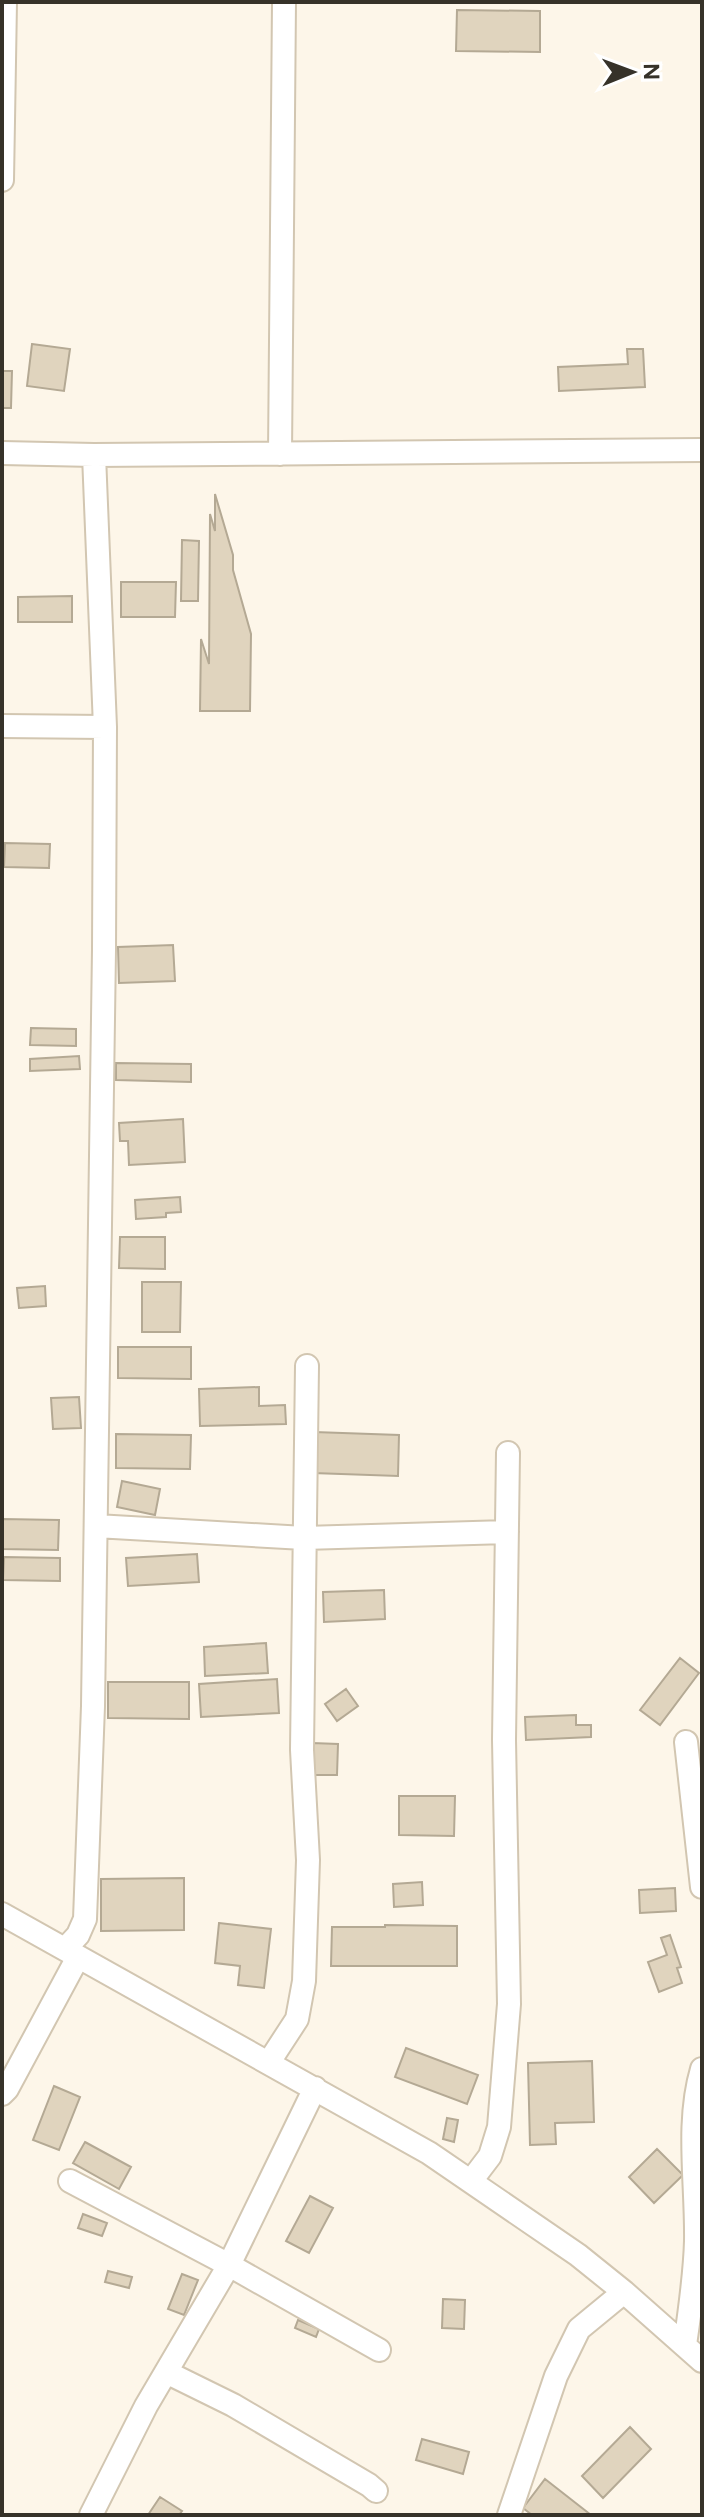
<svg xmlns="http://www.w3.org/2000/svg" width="704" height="2517" font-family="Figtree,sans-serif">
	<rect width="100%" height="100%" fill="#fdf6e9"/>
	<path fill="#e0d4be" stroke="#b4a994" stroke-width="2" d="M457 10 540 11V52L456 51Z
		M32 344 70 349 64 391 27 386Z
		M627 349H643L645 387 559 391 558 367 628 364Z
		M2 371H12L11 408H2Z
		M215 494 233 555V570L251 634 250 711H200L201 639 209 664 210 514 215 531Z
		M182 540 199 541 198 601H181Z
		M121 582H176L175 617H121Z
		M72 596V622H18V597Z
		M5 843 50 844 49 868 4 867Z
		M173 945 175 981 119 983 118 947Z
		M31 1028 76 1029V1046L30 1045Z
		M79 1056 80 1069 30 1071V1059Z
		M116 1063 191 1064V1082L116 1080Z
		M183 1119 185 1162 129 1165 128 1141H120L119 1123Z
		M180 1197 181 1212 166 1213V1217L136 1219 135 1200Z
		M120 1237H165V1269L119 1268Z
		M142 1282H181L180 1332H142Z
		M45 1286 46 1306 19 1308 17 1288Z
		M118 1347H191V1379L118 1378Z
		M259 1387V1406L285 1405 286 1424 200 1426 199 1389Z
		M79 1397 81 1428 53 1429 51 1398Z
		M314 1432 399 1435 398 1476 313 1473Z
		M116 1434 191 1435 190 1469 116 1468Z
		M122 1481 160 1489 155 1515 117 1507Z
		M2 1519 59 1520 58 1550 2 1549Z
		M197 1554 199 1582 128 1586 126 1558Z
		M4 1557 60 1558V1581L3 1580Z
		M384 1590 385 1619 324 1622 323 1592Z
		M266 1643 268 1673 205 1676 204 1647Z
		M680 1658 699 1673 660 1725 640 1710Z
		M277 1679 279 1713 201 1717 199 1684Z
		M108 1682H189V1719L108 1718Z
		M346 1689 358 1706 337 1721 325 1704Z
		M576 1715V1725H591V1737L526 1740 525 1717Z
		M312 1743 338 1744 337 1775H312Z
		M399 1796H455L454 1836 399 1835Z
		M184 1878V1930L101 1931V1879Z
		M422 1882 423 1905 394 1907 393 1884Z
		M675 1888 676 1911 640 1913 639 1890Z
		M219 1923 271 1929 264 1988 238 1985 240 1966 215 1963Z
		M385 1925 457 1926V1966H331L332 1927H385Z
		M670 1935 681 1967 677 1968 682 1983 659 1992 648 1962 667 1955 661 1938Z
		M406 2048 478 2075 467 2104 395 2077Z
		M592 2061 594 2122 555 2123 556 2144 530 2145 528 2063Z
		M54 2086 80 2097 59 2150 33 2140Z
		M447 2118 458 2120 454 2142 443 2139Z
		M85 2142 131 2167 119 2189 73 2163Z
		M657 2149 683 2175 654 2203 629 2177Z
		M310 2196 333 2208 309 2253 286 2241Z
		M83 2214 107 2223 102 2236 78 2228Z
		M108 2271 132 2277 129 2288 105 2282Z
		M182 2274 198 2280 184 2315 168 2309Z
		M443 2299 465 2300 464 2329 442 2328Z
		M298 2320 319 2329 316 2337 295 2328Z
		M630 2427 651 2449 603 2498 582 2476Z
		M422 2439 469 2452 463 2474 416 2460Z
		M545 2479 591 2515H532L523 2508Z
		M160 2497 182 2511 179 2515H148Z"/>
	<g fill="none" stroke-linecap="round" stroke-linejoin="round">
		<defs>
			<path id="minor" d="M2 180 5 2
				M2 453 94 455 702 450
				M280 454 284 2
				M2 726 105 727
				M96 1526 304 1538 507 1532
				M686 1742 702 1887
				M2 1914 429 2153 578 2255 624 2292 702 2361
				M65 1949 78 1935 85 1919 93 1706 104 950 105 727 94 455
				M269 2062 297 2019 304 1981 308 1860 302 1750 307 1366
				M2 2094 7 2089 78 1957
				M70 2181 229 2265 379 2350
				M471 2181 490 2156 499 2127 509 2004 504 1740 508 1453
				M685 2345C690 2310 695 2276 696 2241 697 2184 686 2123 702 2069
				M166 2372 233 2405 369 2485 376 2491
				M91 2515 146 2406 229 2265 315 2088
				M509 2515 556 2376 579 2329 624 2292"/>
		</defs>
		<use href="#minor" stroke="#d2c6b1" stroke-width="26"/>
		<use href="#minor" stroke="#fff" stroke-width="22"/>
	</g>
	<rect width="704" height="2517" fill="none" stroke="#363229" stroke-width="8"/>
	<g transform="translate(632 72) rotate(89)" stroke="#ffffff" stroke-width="6" paint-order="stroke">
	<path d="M0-6L14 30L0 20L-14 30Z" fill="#363229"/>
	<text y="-12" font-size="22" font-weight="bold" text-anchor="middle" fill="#363229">N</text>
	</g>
</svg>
